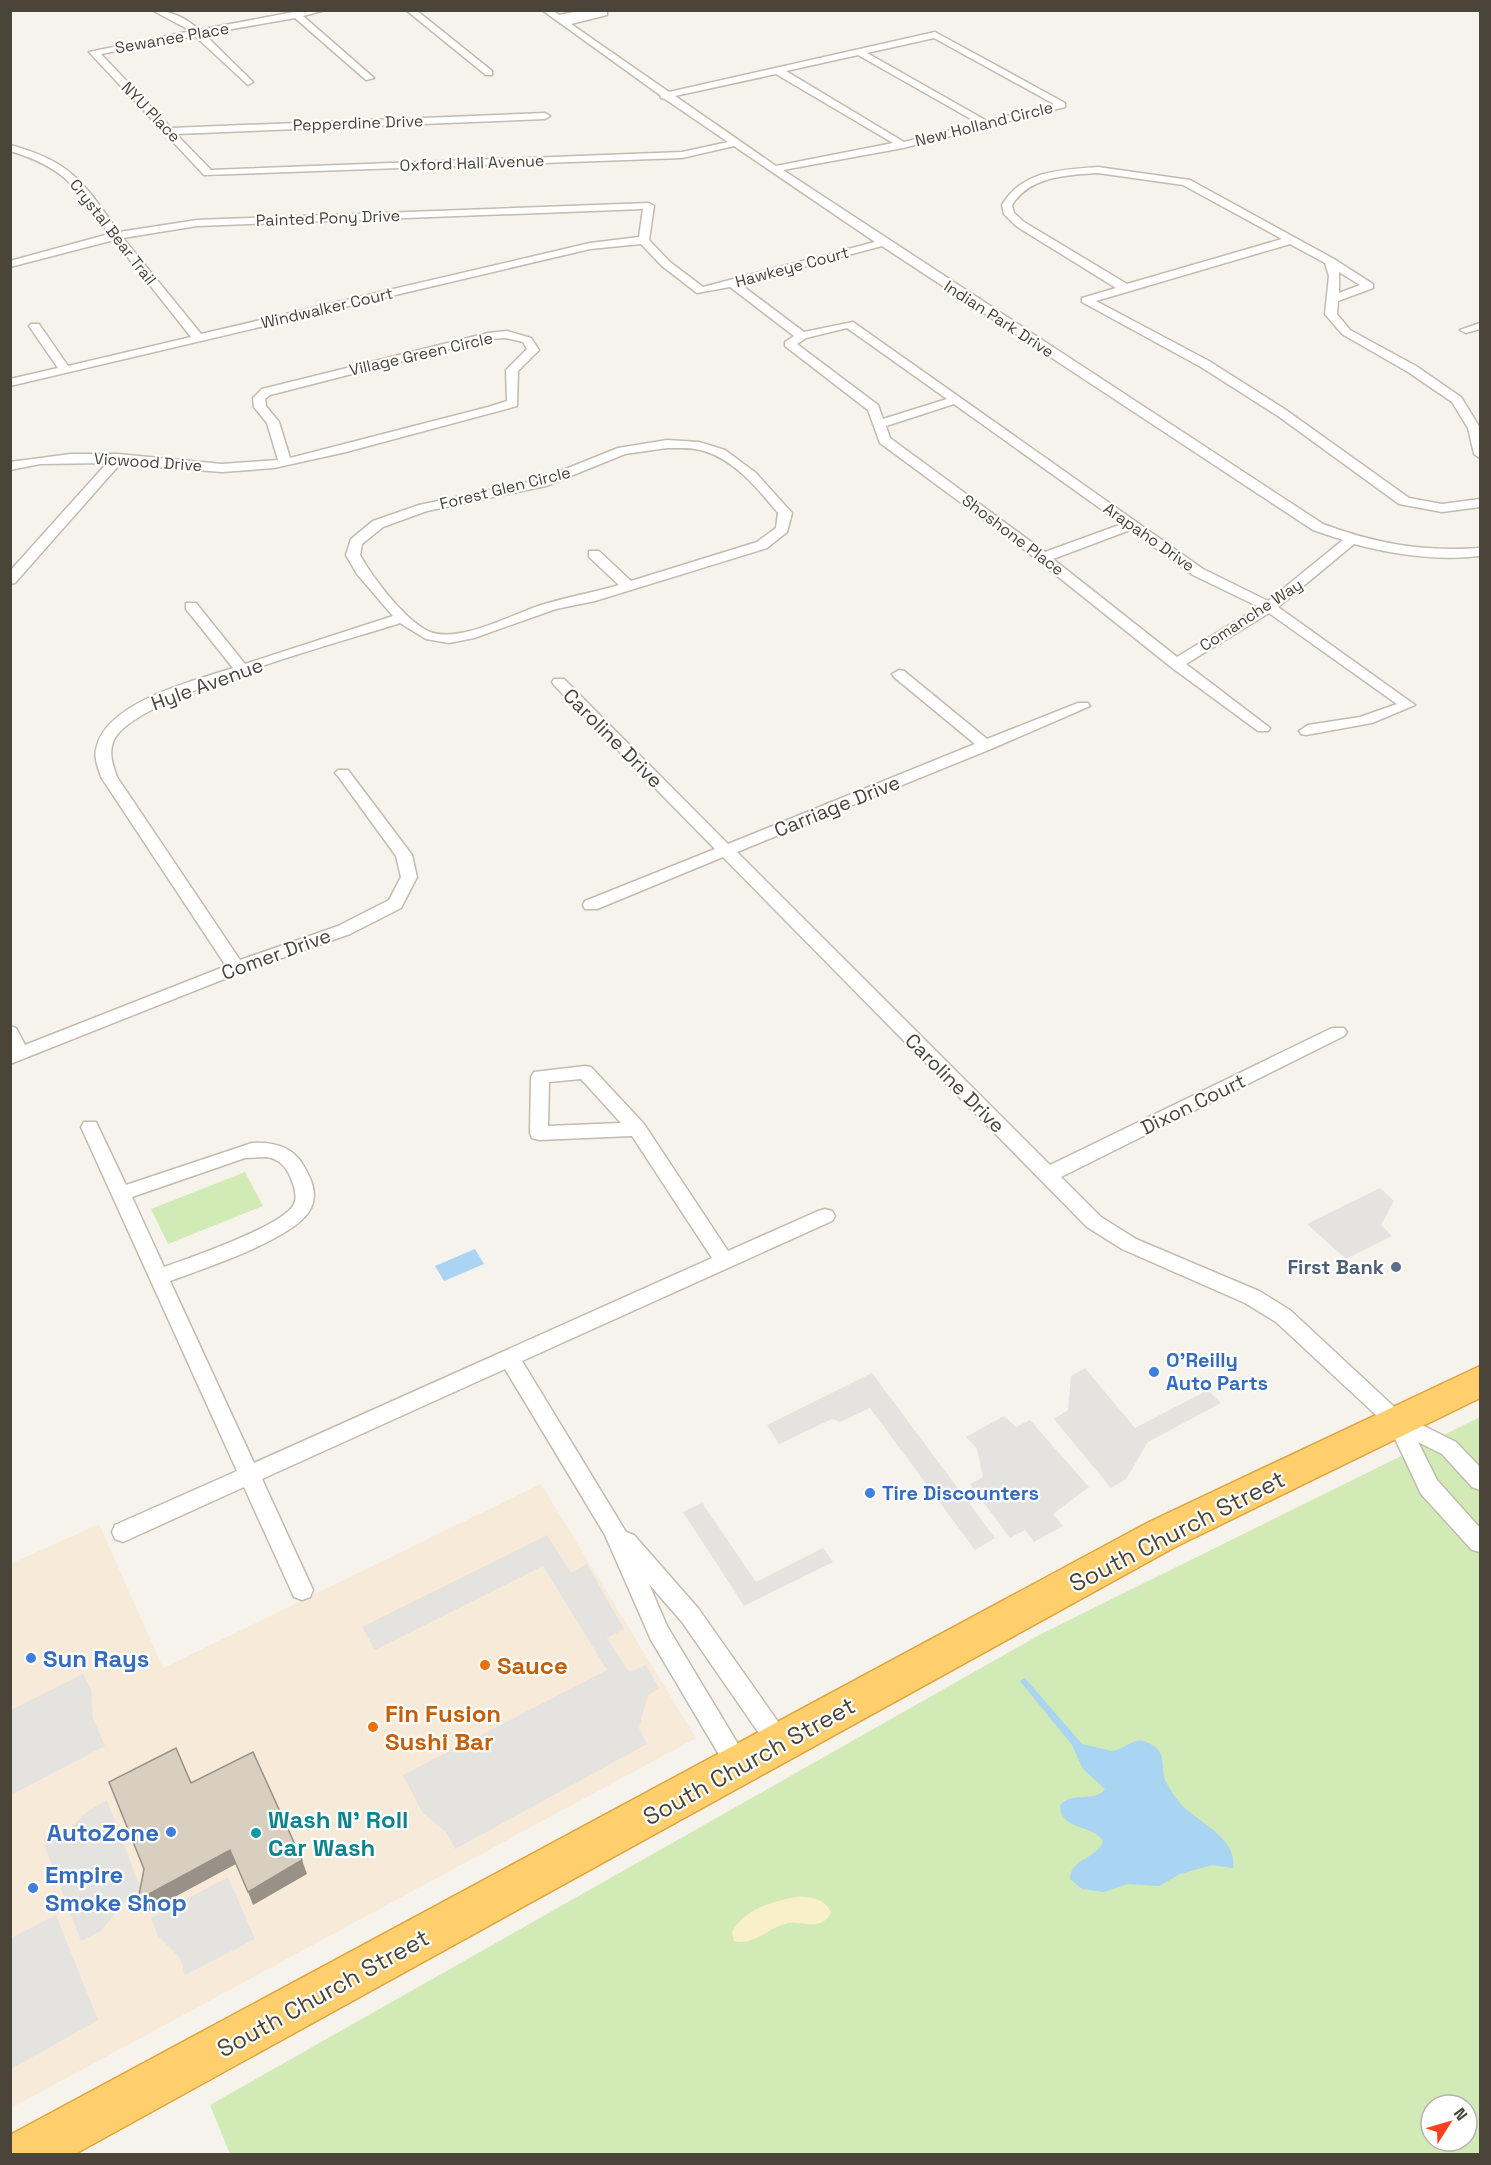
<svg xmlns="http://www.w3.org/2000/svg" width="1491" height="2165" font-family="'Space Grotesk',sans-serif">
	<rect width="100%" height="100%" fill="#f6f3ec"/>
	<path fill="#f7ead8" d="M541 1484 696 1738 11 2108 10 1564 99 1524 163 1668Z"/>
	<path fill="#d2eab5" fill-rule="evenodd" d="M245 1172 263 1206 168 1244 151 1209Z
		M1480 1417V2154H230L210 2105 1041 1634ZM1431 2105H1467V2141H1431Z"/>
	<path fill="#f9efc9" d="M795 1897C810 1896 824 1898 831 1912 822 1932 803 1921 788 1923 769 1927 753 1947 734 1941L732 1932C744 1909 772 1902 795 1897Z"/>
	<path fill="#e5e3e0" d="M1380 1188 1394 1201 1381 1225 1392 1236 1346 1259 1307 1224Z
		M1085 1368 1135 1428 1208 1390 1221 1403 1148 1442 1126 1479 1111 1488 1054 1419 1068 1410 1071 1376Z
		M872 1373 995 1538 975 1550 870 1408 840 1422 832 1419 779 1444 767 1425Z
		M1004 1416 1016 1427 1030 1420 1089 1487 1053 1514 1063 1526 1034 1542 1025 1530 1010 1538 970 1484 983 1477 977 1449 966 1437Z
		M702 1503 756 1582 823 1548 833 1562 744 1606 683 1512Z
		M547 1535 571 1573 587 1564 624 1629 607 1638 629 1672 646 1665 659 1688 648 1695 639 1728 647 1744 455 1849 446 1832 422 1812 403 1775 607 1670 543 1566 375 1650 362 1627Z
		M83 1674 91 1689 93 1718 105 1746 11 1795V1710Z
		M107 1800 142 1892 126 1900 101 1931 81 1941 44 1844 62 1836 87 1812Z
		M228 1877 255 1939 185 1975 180 1958 158 1936 151 1918Z
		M56 1915 98 2020 11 2069V1938Z"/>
	<path fill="#a9d4f2" d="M475 1249 484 1264 444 1281 435 1266Z
		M1025 1678 1082 1744 1112 1751C1130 1748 1134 1733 1154 1746 1166 1754 1161 1768 1165 1780 1169 1788 1174 1796 1180 1803 1196 1822 1238 1837 1233 1868L1212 1865 1180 1874 1159 1886 1128 1884 1104 1892 1082 1889 1070 1879C1071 1857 1097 1860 1103 1841 1093 1824 1061 1831 1060 1806 1070 1790 1094 1804 1105 1789L1083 1769 1072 1745 1020 1681Z"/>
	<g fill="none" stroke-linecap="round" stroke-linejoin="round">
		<defs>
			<path id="street" d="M152 10C169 10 187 18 199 30L304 10H325L303 16 374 78 366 80 295 18 204 34 251 80 253 82 248 85 195 36 101 54 171 128 545 113 550 116 545 119 176 134 211 170 682 152 728 142 665 99 661 98 660 95 542 10H552L559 15 585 10 607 11V15L571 24 669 92 935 32 1065 103V107L903 148 783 170 1323 524C1376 544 1424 552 1480 548V556C1437 561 1396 555 1354 544L1278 607 1415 705 1372 723 1306 735 1301 734 1299 731 1308 725 1360 717 1397 704 1269 613 1186 664 1270 728 1268 731H1258L1171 667 1021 547 880 443 868 410 785 346V342L794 336 730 287 697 293 662 266 641 244 590 249 10 386V379L58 368 29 326 31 324H39L68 366 191 337 114 240 10 267V261L109 234C77 189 67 168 10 151V145C73 162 83 183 119 232L197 220 649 203 654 206 649 240 670 262 703 287 875 242 734 146 682 158 204 175 89 52 191 31ZM934 38 1054 104 987 121 867 53ZM858 55 978 123 904 142 786 71ZM776 74 893 143 776 166 675 96ZM643 209 639 237 590 243 201 334 123 238 197 226ZM882 246 1313 530 1343 540 1268 601 1203 569 853 322 804 332 740 284ZM847 328 947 399 883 419 878 405 797 344 806 338ZM954 404 1122 524 1045 552 890 438 886 426ZM1130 530 1193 575 1259 607 1177 657 1053 559Z
				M406 10H416L492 71V75H486Z
				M1098 167 1190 180 1334 259 1373 284V288L1338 301 1337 314 1350 330 1416 366 1461 397 1480 428V458L1474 454 1468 428 1452 402 1408 372 1342 334 1325 314 1329 276 1325 263 1290 244 1096 301 1209 361 1286 410 1409 498 1442 504 1480 499V507L1442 512 1399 504 1278 416 1201 367 1082 302V298L1116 288 1016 226 1004 214 1002 205C1023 170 1060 170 1098 167ZM1098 173 1183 185 1282 239 1127 284 1024 222 1014 213 1012 205C1030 176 1067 175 1098 173ZM1339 272 1360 285 1339 293Z
				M1480 323V329L1466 333 1460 330Z
				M507 331 531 338 539 350 518 371 517 406 346 452 274 468 222 472 120 464 15 583 10 584V571L107 463 40 464 10 470V462L71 454H118L222 464 278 460 267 423 254 407 253 398 262 389 488 333ZM506 338 523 342 527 349 506 370 507 401 488 407 290 458 279 422 266 406 265 399 270 395 488 339Z
				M667 440 699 442 725 450 756 473 792 513 787 532 767 548 595 601 556 609 474 638 449 643 426 639 400 623C346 641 140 695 115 738 108 751 112 763 117 777L240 960 338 926 389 900 401 877 396 856 338 776 335 773 338 770H348L412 855 417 877 401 908 350 934 242 972 10 1064V1026L16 1028 25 1045 226 966 101 777C98 767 93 757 97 746 109 701 194 681 233 668L186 609V603H196L245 664 393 616 357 574 346 555 351 539 373 521 419 505 538 480 618 448ZM667 448C679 448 693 447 704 451 735 460 759 490 778 513L776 528 757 542 631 581 599 551H589V557L619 585C596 592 572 596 548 603 517 611 462 644 430 632 405 621 373 578 360 555L362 544 383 527 427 511 546 486 625 454Z
				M899 670 904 671 987 739 1078 703H1088L1090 706 991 749 737 852 1050 1165 1332 1028H1344L1347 1032 1344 1036 1061 1177 1101 1217 1136 1239 1259 1291 1290 1310 1404 1416 1456 1442 1480 1467V1490L1472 1487 1442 1454 1418 1442 1437 1480 1480 1528V1552L1472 1550 1421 1494 1390 1428 1276 1322 1245 1303 1122 1249 1087 1227 723 857 597 909H585L583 905 585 901 715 849 554 685 552 682 554 679H564L728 844 975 744 894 677 892 674Z
				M585 1066 591 1067 644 1124 728 1251 818 1211 825 1209 832 1211 835 1216 832 1221 522 1361 626 1532 634 1535 698 1608 788 1736 792 1744 788 1752 780 1755 772 1752 682 1622 649 1584 667 1626 747 1759 751 1767 747 1775 739 1778 731 1775 651 1640 605 1535 505 1369 262 1479 313 1590 310 1597 302 1600 294 1597 244 1487 123 1542 115 1539 112 1532 115 1525 237 1471 81 1127 84 1122H96L126 1185 252 1143C272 1142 292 1146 303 1165 311 1178 318 1193 311 1208 298 1238 202 1269 170 1281L254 1463 712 1258 632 1136 539 1140 532 1138 530 1133 531 1077 534 1072ZM581 1079 621 1123 548 1126 549 1082ZM267 1157C280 1159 288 1169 292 1181 295 1188 297 1198 294 1204 284 1226 189 1258 164 1267L132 1197 245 1158Z"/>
			<path id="highway" d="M1480 1366V1398L1177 1546 75 2154H10V2135L1149 1522Z"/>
		</defs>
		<use href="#street" stroke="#c2bbae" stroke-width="3"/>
		<use href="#highway" stroke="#e0a43c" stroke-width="3"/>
		<use href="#street" fill="#fff" fill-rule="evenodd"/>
		<use href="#highway" fill="#ffcf6e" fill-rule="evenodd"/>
	</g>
	<path fill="#979187" d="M230 1850 236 1864 145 1913 138 1900Z
		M302 1860 307 1874 253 1905 248 1892Z"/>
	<path fill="#d8cfc1" stroke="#979187" stroke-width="1.5" d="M176 1748 191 1783 253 1752 302 1860 248 1892 230 1850 138 1900 144 1869 109 1782Z"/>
	<circle fill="#5c6f8a" stroke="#fff" stroke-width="2" cx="1396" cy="1267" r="6"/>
	<g fill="#3f7fe0" stroke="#fff" stroke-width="2">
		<circle cx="1154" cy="1372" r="6"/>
		<circle cx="870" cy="1493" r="6"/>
		<circle cx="31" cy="1658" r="6"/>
		<circle cx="171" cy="1832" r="6"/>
		<circle cx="33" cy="1888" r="6"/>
	</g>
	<g fill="#e8710a" stroke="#fff" stroke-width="2">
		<circle cx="485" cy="1665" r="6"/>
		<circle cx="373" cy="1727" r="6"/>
	</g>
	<circle fill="#0f9aa8" stroke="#fff" stroke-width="2" cx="256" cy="1833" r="6"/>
	<g text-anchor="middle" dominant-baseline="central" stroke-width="4.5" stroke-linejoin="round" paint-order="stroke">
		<g font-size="16" fill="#4b4439" stroke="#fff">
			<text transform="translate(172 38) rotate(-10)">Sewanee Place</text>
			<text transform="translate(151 112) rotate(46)">NYU Place</text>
			<text transform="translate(358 123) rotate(-2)">Pepperdine Drive</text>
			<text transform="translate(984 124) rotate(-14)">New Holland Circle</text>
			<text transform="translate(472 163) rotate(-2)">Oxford Hall Avenue</text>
			<text transform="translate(328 218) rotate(-2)">Painted Pony Drive</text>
			<text transform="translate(113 232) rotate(52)">Crystal Bear Trail</text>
			<text transform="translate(792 267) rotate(-15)">Hawkeye Court</text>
			<text transform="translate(327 308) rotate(-13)">Windwalker Court</text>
			<text transform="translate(999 319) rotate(33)">Indian Park Drive</text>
			<text transform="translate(421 354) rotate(-13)">Village Green Circle</text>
			<text transform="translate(148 462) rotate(4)">Vicwood Drive</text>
			<text transform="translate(505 488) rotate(-14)">Forest Glen Circle</text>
			<text transform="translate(1013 535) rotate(37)">Shoshone Place</text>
			<text transform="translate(1149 537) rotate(35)">Arapaho Drive</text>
			<text transform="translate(1251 615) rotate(-33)">Comanche Way</text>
		</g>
		<g font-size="20" fill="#4b4439" stroke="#fff">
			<text transform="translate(207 684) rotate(-20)">Hyle Avenue</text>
			<text transform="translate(613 738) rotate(45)">Caroline Drive</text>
			<text transform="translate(837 806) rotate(-22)">Carriage Drive</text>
			<text transform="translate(276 954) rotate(-20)">Comer Drive</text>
			<text transform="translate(955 1083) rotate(45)">Caroline Drive</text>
			<text transform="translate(1193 1104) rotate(-26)">Dixon Court</text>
		</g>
		<g font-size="20" font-weight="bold" fill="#4e5e75" stroke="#fff" text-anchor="end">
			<text x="1384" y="1267">First Bank</text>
		</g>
		<g font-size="20" font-weight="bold" fill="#366cbe" stroke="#fff" text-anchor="start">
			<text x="1166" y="1360">O'Reilly<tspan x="1166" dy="23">Auto Parts</tspan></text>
			<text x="882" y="1493">Tire Discounters</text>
		</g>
		<g font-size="24" fill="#4b4439" stroke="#fff">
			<text transform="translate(1177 1531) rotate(-27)">South Church Street</text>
			<text transform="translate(749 1761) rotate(-29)">South Church Street</text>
			<text transform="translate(323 1993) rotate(-29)">South Church Street</text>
		</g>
		<g font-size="24" font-weight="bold" fill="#366cbe" stroke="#fff" text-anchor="start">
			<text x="43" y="1658">Sun Rays</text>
			<text x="159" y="1832" text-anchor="end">AutoZone</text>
			<text x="45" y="1874">Empire<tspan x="45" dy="28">Smoke Shop</tspan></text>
		</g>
		<g font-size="24" font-weight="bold" fill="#c56008" stroke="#fff" text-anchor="start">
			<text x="497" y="1665">Sauce</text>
			<text x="385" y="1713">Fin Fusion<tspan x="385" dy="28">Sushi Bar</tspan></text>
		</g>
		<g font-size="24" font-weight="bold" fill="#0d838f" stroke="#fff" text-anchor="start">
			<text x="268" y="1819">Wash N' Roll<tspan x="268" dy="28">Car Wash</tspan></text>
		</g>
	</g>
	<rect width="1491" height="2165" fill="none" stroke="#4b4439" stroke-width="24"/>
	<g transform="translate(1449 2123) rotate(53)"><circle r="28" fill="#ffffff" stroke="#b7b4b0" stroke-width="1.5"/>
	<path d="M0-4.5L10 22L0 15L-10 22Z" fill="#fc3f1d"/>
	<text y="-9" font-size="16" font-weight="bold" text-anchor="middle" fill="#4b4439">N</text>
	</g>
</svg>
